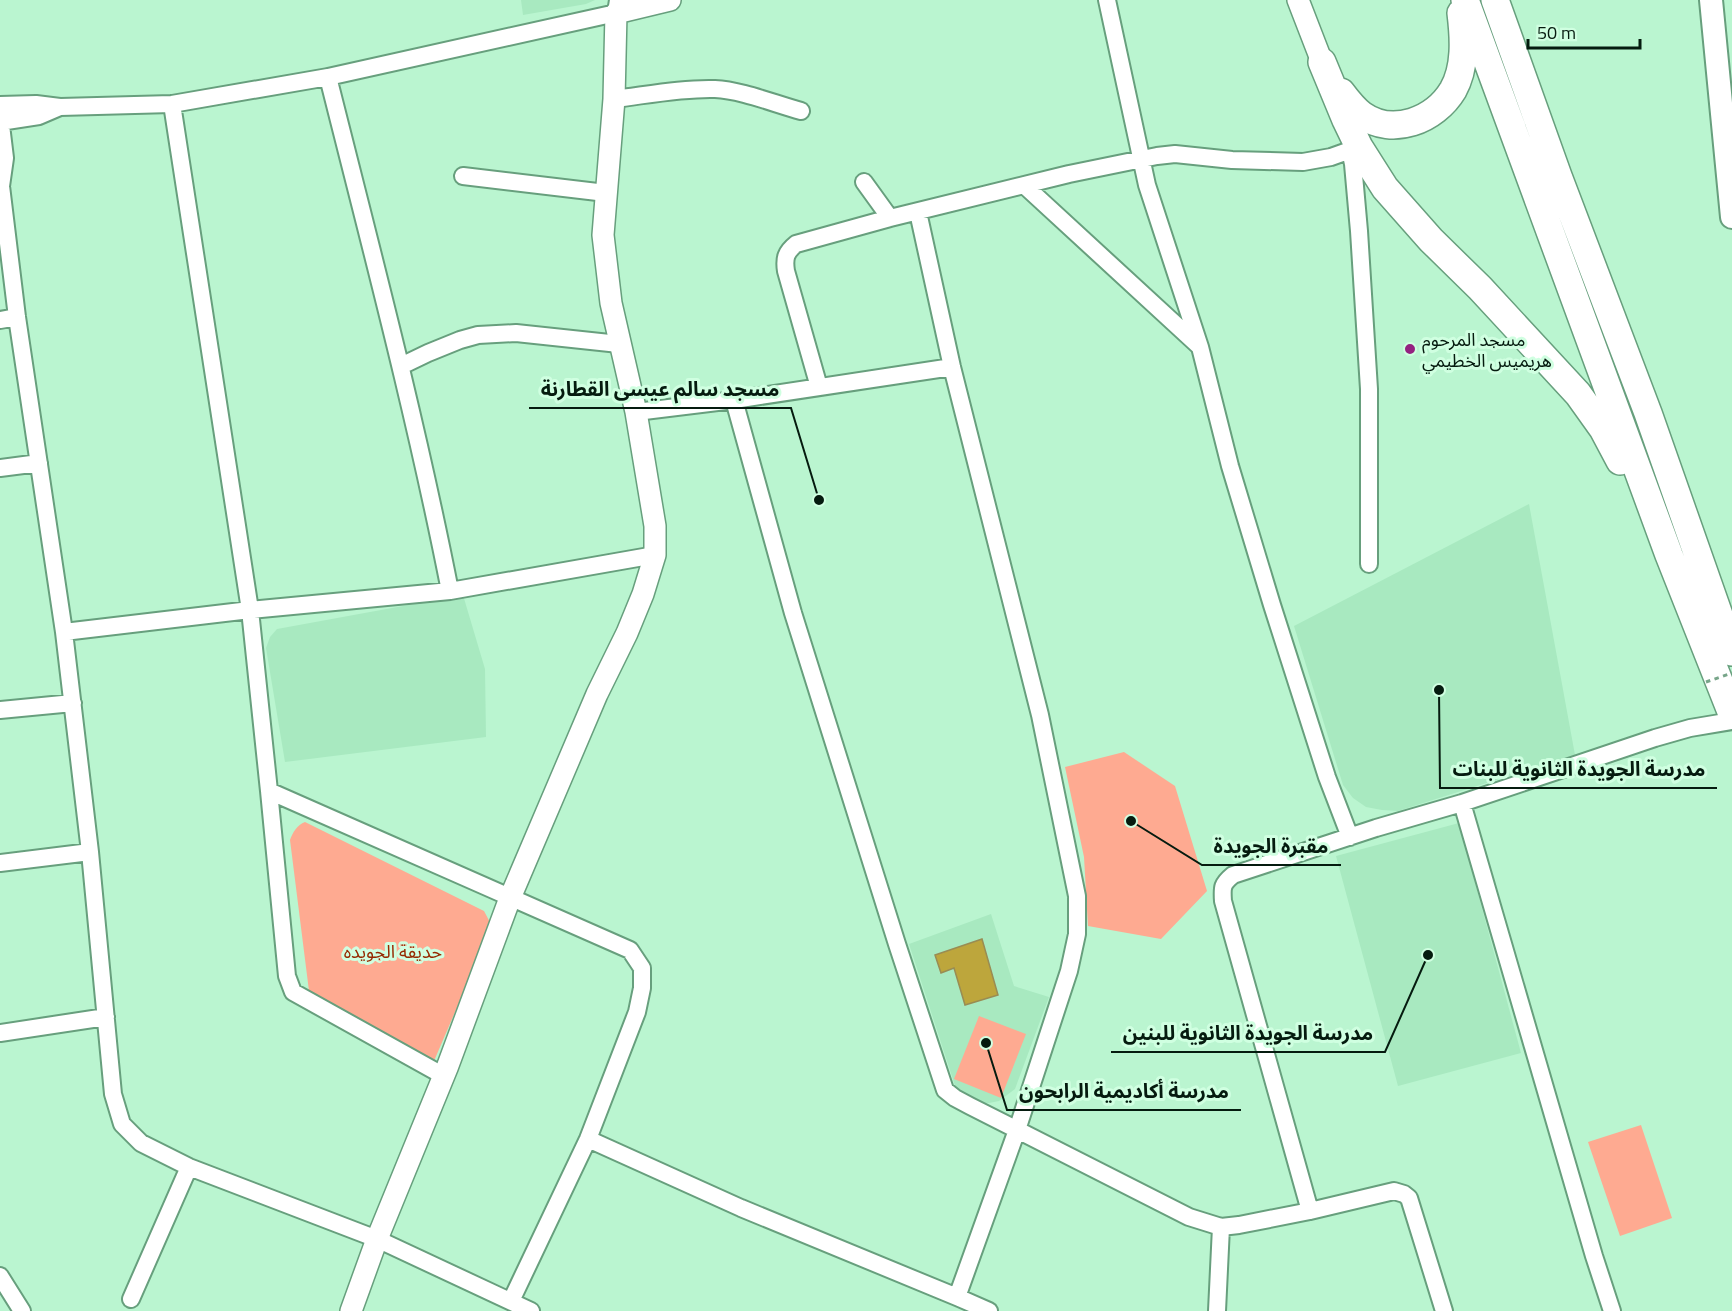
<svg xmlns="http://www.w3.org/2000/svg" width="1732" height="1311" font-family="'Titillium Web','Noto Sans Arabic',sans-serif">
	<rect width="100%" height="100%" fill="#baf5d0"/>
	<path fill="#a8e9c0" d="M521 0H595L586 4 523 15Z
		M1529 504 1575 755 1398 811 1382 810 1366 807 1353 798 1343 785 1294 626Z
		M463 595 485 669 486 737 285 762 266 648 270 637 277 629Z
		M1459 823 1521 1053 1398 1086 1336 856Z
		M991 914 1014 986 1049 997 1015 1089 999 1101 989 1103 978 1104 958 1095 909 944Z"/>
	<path fill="#feaa91" d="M1124 752 1175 786 1207 891 1161 939 1088 926 1084 857 1065 767Z
		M305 822 484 911 492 926 434 1061 309 991 290 840C293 832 297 825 305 822Z
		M979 1016 1026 1034 1001 1098 954 1079Z
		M1641 1125 1672 1218 1620 1236 1588 1142Z"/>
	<path fill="#bda63c" stroke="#998c53" stroke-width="1.5" d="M982 939 998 995 965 1005 954 968 941 973 935 955Z"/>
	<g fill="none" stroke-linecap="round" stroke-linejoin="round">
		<defs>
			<path id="minor" d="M1107 0 1147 185 1200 347 1230 466 1272 605 1327 777 1350 837
				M328 77C371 248 416 418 450 591
				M614 99C647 95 682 88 715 89 741 90 775 104 801 111
				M172 104 250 610 269 791 287 976 293 992 444 1076
				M0 105 36 104 60 107 172 104 328 77 616 13 618 0
				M0 117 5 158 1 186 17 317 64 632 90 852 113 1094 122 1124 141 1143 189 1167 377 1239 531 1311
				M0 122 39 116 60 107
				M1350 150 1353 164 1359 231 1369 389V564
				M463 176 606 193
				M864 182 890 218
				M1024 185 1199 346
				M918 212 952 367 1040 715 1077 896V934L1069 971 1017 1130 957 1297
				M0 320 17 317
				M401 366 428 353 460 340 478 335 516 333 619 344
				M819 387 786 271C784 258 786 252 796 244L890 218 1069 174 1157 156 1175 154 1232 160 1303 162 1331 157 1359 147
				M734 400 793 613 897 944 945 1090 955 1098 970 1106 1189 1217 1221 1227 1239 1225 1310 1211 1394 1191 1404 1194 1409 1198 1444 1311
				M636 412 734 400 952 367
				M0 468 39 463
				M64 632 250 610 450 591 655 555
				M0 710 73 703
				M269 791 630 950 642 968V988L637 1012 588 1139 511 1301
				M1462 803 1594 1256 1612 1311
				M0 863 90 852
				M0 1033 106 1017
				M588 1139 741 1208 957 1297 989 1311
				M1310 1211 1223 901C1222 887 1222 884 1233 875L1376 828 1462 803 1655 738 1690 728 1732 721
				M0 1276 22 1311
				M131 1299 189 1167
				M1217 1311 1221 1227"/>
			<path id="tertiary" d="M1298 0 1322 62
				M351 1311 377 1239 447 1068 510 898 597 694 627 633 643 594 655 555V526L636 412 611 303 603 235 614 99 616 13 670 0"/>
			<path id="secondary" d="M1711 0 1732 217"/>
			<path id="trunk" d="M1465 0 1669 555 1732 714
				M1495 0 1558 176 1648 413 1732 652
				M1322 62 1346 120 1359 147 1385 188 1431 240 1480 288 1578 394 1603 429 1620 461
				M1341 92C1347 100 1354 109 1362 115 1393 137 1435 120 1453 90 1466 67 1464 38 1461 13"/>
		</defs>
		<use href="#minor" stroke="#679f7d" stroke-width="20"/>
		<use href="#tertiary" stroke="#679f7d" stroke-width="24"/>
		<use href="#secondary" stroke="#679f7d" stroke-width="26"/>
		<use href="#trunk" stroke="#679f7d" stroke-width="30"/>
		<use href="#minor" stroke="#fff" stroke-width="16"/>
		<use href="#tertiary" stroke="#fff" stroke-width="21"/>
		<use href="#secondary" stroke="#fff" stroke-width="22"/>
		<use href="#trunk" stroke="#fff" stroke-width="27"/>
		<path stroke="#77a589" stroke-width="3" stroke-dasharray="4.5 4.5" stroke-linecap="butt" d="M1706 682 1732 673"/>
	</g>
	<circle fill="#942180" stroke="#d0ffe1" stroke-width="2" cx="1410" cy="349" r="6"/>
	<g text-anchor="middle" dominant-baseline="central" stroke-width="6" stroke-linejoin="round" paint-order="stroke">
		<g font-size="18" fill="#051b0f" stroke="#d0ffe1" text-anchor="start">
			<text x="1422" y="339">مسجد المرحوم<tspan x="1422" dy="21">هريميس الخطيمي</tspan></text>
		</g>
		<g font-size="18" fill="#962901" stroke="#d0ffe1">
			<text x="393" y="951">حديقة الجويده</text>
		</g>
	</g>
	<path fill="none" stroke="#051b0f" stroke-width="2" d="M819 500L791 408H529M1439 690L1440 788H1717M1131 821L1202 865H1341M1428 955L1385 1052H1111M986 1043L1007 1110H1241"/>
	<g fill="#051b0f" stroke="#d0ffe1" stroke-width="2">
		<circle cx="819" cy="500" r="6"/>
		<circle cx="1439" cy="690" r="6"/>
		<circle cx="1131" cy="821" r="6"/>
		<circle cx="1428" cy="955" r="6"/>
		<circle cx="986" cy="1043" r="6"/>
	</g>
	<g font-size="20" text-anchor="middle" font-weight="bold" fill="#051b0f" stroke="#d0ffe1" stroke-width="6" stroke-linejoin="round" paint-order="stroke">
		<text x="660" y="396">مسجد سالم عيسى القطارنة</text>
		<text x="1579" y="776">مدرسة الجويدة الثانوية للبنات</text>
		<text x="1271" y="853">مقبرة الجويدة</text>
		<text x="1248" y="1040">مدرسة الجويدة الثانوية للبنين</text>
		<text x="1124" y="1098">مدرسة أكاديمية الرابحون</text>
	</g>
	<path d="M1528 39v9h112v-9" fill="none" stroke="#051b0f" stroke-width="3"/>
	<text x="1537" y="39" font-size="18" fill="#051b0f" stroke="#d0ffe1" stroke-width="4.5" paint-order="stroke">50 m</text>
</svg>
